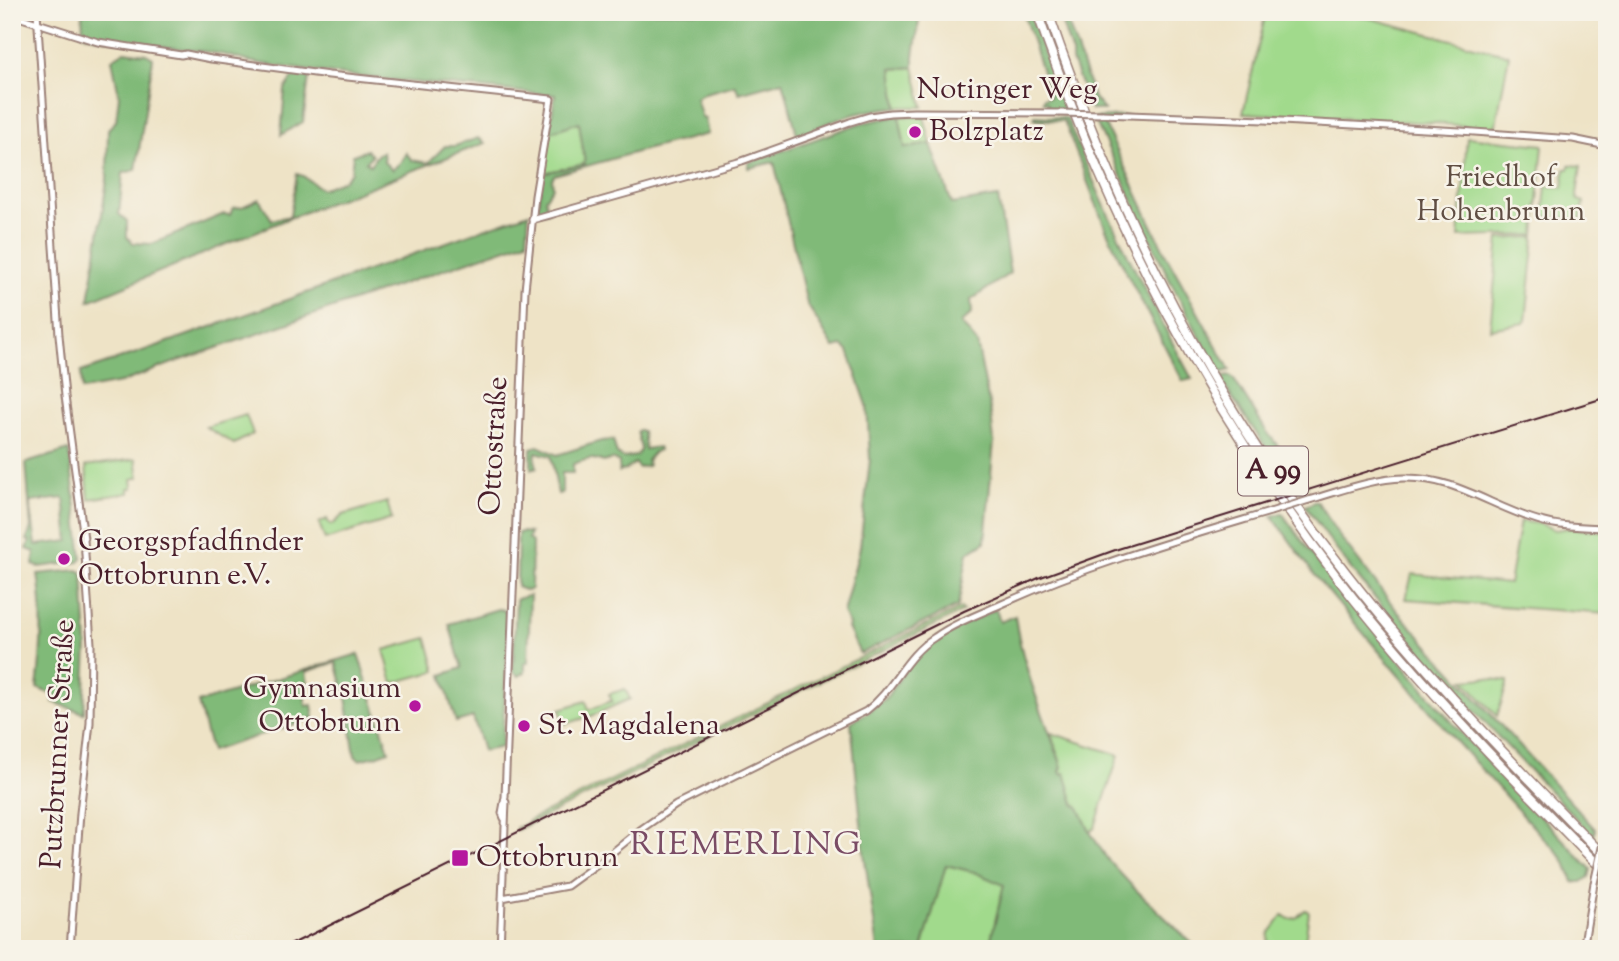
<svg xmlns="http://www.w3.org/2000/svg" width="1619" height="961" font-family="'Sorts Mill Goudy',serif">
	<rect width="100%" height="100%" fill="#f7f3e8"/>
	<filter id="ink" filterUnits="userSpaceOnUse"><feTurbulence type="fractalNoise" baseFrequency=".0143" numOctaves="2"/><feDisplacementMap in="SourceGraphic" scale="14" xChannelSelector="R" yChannelSelector="G"/><feConvolveMatrix kernelMatrix="1 2 1 2 8 2 1 2 1" color-interpolation-filters="sRGB"/></filter>
	<filter id="wash" filterUnits="userSpaceOnUse"><feTurbulence type="fractalNoise" baseFrequency=".00686" numOctaves="4" result="noise"/><feDisplacementMap in="SourceGraphic" scale="28" xChannelSelector="R" yChannelSelector="G"/><feGaussianBlur stdDeviation="1.57" result="paint"/><feColorMatrix in="noise" values="0 0 0 0 0 0 0 0 0 0 0 0 0 0 0 0 0 1.4 0 .05"/><feComposite in="paint" operator="in"/></filter>
	<g filter="url(#wash)">
		<rect width="100%" height="100%" fill="#eee3c6"/>
		<path fill="#a1da8c" stroke="#767c5c" stroke-width="2" d="M1266 12H1346L1509 55 1495 129 1435 123 1243 113Z
			M914 67 923 107H897L892 69Z
			M899 116 924 117 931 144 905 148Z
			M579 122 585 164 543 173 550 132Z
			M1467 137 1543 145 1535 235 1459 237Z
			M1569 165 1581 166 1577 195 1578 200 1584 202 1581 219 1543 216 1546 186 1563 188 1565 169H1569Z
			M1535 237 1526 320 1524 323 1490 329 1499 239Z
			M246 415 253 434 234 444 206 427Z
			M136 459 139 477 132 479 133 488H129V493L89 499 86 466Z
			M387 502 392 519 325 540 319 523 327 519 329 524 332 525 343 515Z
			M1520 521 1541 524 1555 530 1569 528 1607 531V614L1406 599 1412 574 1509 584Z
			M961 608 963 611 517 830 516 828 529 822 528 821Z
			M427 638 436 671 393 683 384 650Z
			M1485 678 1508 681 1497 716 1464 680Z
			M625 689 630 699 591 716 565 724 560 709 586 701 589 710 611 701 613 703 609 694Z
			M1051 733 1119 755 1095 827 1090 832 1079 808 1074 804 1065 773 1061 774 1060 771 1062 767Z
			M946 865 974 872 1004 884 990 944 983 943 982 949H922Z
			M1305 910 1309 912 1304 949H1272L1268 943 1269 934 1283 915 1289 919 1296 918Z"/>
		<path fill="#80ba78" stroke="#656c52" stroke-width="2" fill-rule="evenodd" d="M82 12H920V14L914 56V67L892 69 897 107C863 110 828 120 798 138L783 81 739 93 735 85 705 93 696 98 702 118 705 119 708 134 644 150 554 175 552 179 553 187 545 199 548 212 541 213 537 211 539 197 555 95C454 85 352 79 252 62 243 61 235 57 226 55 178 46 130 46 83 34ZM579 122 585 164 544 173 550 132Z
			M1023 12H1029L1064 109H1048V103L1043 102 1044 98 1050 97Z
			M1058 12H1064L1094 98 1104 110H1091L1072 61V54Z
			M125 51 146 54 153 58 136 170 123 173 119 214 127 221V237L133 243 152 244 224 214 230 215 233 208 242 207 259 199 272 220 290 216 297 174 303 176 321 189 344 180 351 172 353 155 367 150 372 155 366 162 370 165 378 154 383 152 384 162 392 170 401 162 406 153 412 160 428 163 445 146H455L478 138 485 143 287 219 89 301 107 180 108 129 116 121 119 95 112 59Z
			M295 75 309 77 303 122 281 135 285 89Z
			M899 116 905 148 931 144 952 204 998 197 1010 273 971 300 972 313 961 323 977 343 991 414 994 441 985 542C980 547 973 547 968 553L958 606 860 654 848 628 849 625 843 613 860 547 870 459 867 405 848 351 842 346 834 348 807 304 774 162 749 168 748 163 861 123Z
			M1035 116 1067 118C1103 209 1145 293 1192 379L1183 381 1128 276 1105 227 1064 121 1034 119Z
			M1124 116 1131 117 1104 123 1165 253 1230 370 1219 373 1171 283 1094 118Z
			M529 213 527 241 170 364 120 383 82 390 81 372C231 322 380 265 529 213Z
			M1230 376 1233 378 1267 432 1308 485 1304 489 1296 492 1219 378Z
			M637 431H643L645 449 658 447 659 450 654 452 647 460 648 466 638 468 635 463 627 469 619 472V462L612 459 604 462C591 456 586 460 573 464V473H562V493L558 494 551 456 536 452 535 460 537 467 531 469V448L538 446 557 455 601 441 613 440 617 454 623 458 636 456 641 449Z
			M69 450 82 558 79 562 39 567 33 565 35 552 27 549 30 541 27 540 31 527 26 463ZM64 498 69 541 36 545 30 502Z
			M1317 501 1337 533 1398 612 1595 829 1594 837C1512 752 1430 667 1356 575 1338 553 1322 529 1305 506Z
			M1282 513 1325 572 1462 734 1591 869 1589 877 1582 882H1573C1567 863 1560 852 1545 840L1455 740 1347 614 1316 577 1272 516Z
			M522 532 530 533 528 539 532 542 531 589 527 591 517 587 518 533Z
			M78 570 83 573 87 645 84 713 53 702 56 696 37 688C42 650 44 613 38 574Z
			M530 595 528 663H525V672L519 676 513 672 516 601 517 599Z
			M498 609 503 610 509 615 502 747 483 751 473 717 456 722 442 675 462 668 449 624Z
			M996 609 1000 622 1015 616C1022 668 1045 718 1062 767L1060 771 1061 774 1065 773 1074 804 1079 808 1090 832 1108 860 1133 887 1198 949H982L983 942 990 943 1004 885 974 872 946 865 922 949H878L864 853 851 722 868 712 885 699 912 661 935 639Z
			M358 654 389 751 376 756 359 760 355 756 346 697 336 662 306 672 308 684 303 685 306 706 312 705 314 718 211 751 198 703Z"/>
	</g>
	<g filter="url(#ink)">
		<g fill="none" stroke-linecap="round" stroke-linejoin="round">
			<defs>
				<path id="secondary" d="M37 12 59 335 65 396 84 539 91 644 90 723 80 813 70 949
					M12 15 98 42 181 55 186 54 211 59 329 75 551 99 535 196 525 290 505 797 502 813 504 818
					M1102 114 1264 120 1460 131 1573 139 1607 146
					M532 220 742 161 850 122 870 116 890 113 914 112 1059 113
					M1309 500C1341 491 1371 479 1404 478 1455 477 1490 506 1537 520 1559 527 1584 527 1607 528
					M1605 834 1607 824
					M502 898 567 886 608 856 640 830 676 805 866 711C895 689 904 656 935 637 955 623 979 614 1002 604 1088 565 1180 539 1270 512
					M500 949 506 802
					M1583 949 1594 883"/>
				<path id="highway" d="M1037 12C1108 220 1206 406 1339 580 1420 685 1514 780 1607 874
					M1048 12C1117 215 1214 405 1347 574 1426 675 1517 767 1607 859"/>
			</defs>
			<use href="#secondary" stroke="#9c8178" stroke-width="9"/>
			<use href="#highway" stroke="#9c8178" stroke-width="11"/>
			<use href="#secondary" stroke="#fff" stroke-width="5"/>
			<use href="#highway" stroke="#fff" stroke-width="8"/>
			<path stroke="#4a1f2b" stroke-width="2" d="M282 949 964 611 1041 577 1118 549 1607 397"/>
			<defs>
				<path id="secondary-bridge" d="M1059 113 1102 114
					M1270 512 1309 500
					M1594 883 1605 834"/>
			</defs>
			<use href="#secondary-bridge" stroke="#9c8178" stroke-width="9" stroke-linecap="butt"/>
			<use href="#secondary-bridge" stroke="#fff" stroke-width="5"/>
		</g>
	</g>
	<g fill="#b5179e" stroke="#f7f3e8" stroke-width="2.5">
		<circle cx="915" cy="132" r="7"/>
		<circle cx="64" cy="559" r="7"/>
		<circle cx="415" cy="706" r="7"/>
		<circle cx="524" cy="726" r="7"/>
		<rect x="451" y="849" width="18" height="18" rx="3.5"/>
	</g>
	<g text-anchor="middle" dominant-baseline="central" stroke-width="5" stroke-linejoin="round" paint-order="stroke">
		<rect fill="#f7f3e8" stroke="#7e5f64" stroke-width="2" x="1238" y="446.5" width="70" height="49" rx="5"/>
		<g font-size="28" font-weight="bold" fill="#4a1f2b">
			<text x="1273" y="471">A 99</text>
		</g>
		<g font-size="30" fill="#4a1f2b" stroke="#f7f3e8">
			<text x="1007" y="90">Notinger Weg</text>
			<text transform="translate(495 446) rotate(-87)">Ottostraße</text>
			<text transform="translate(59 744) rotate(-87)">Putzbrunner Straße</text>
		</g>
		<g font-size="30" fill="#4a1f2b" stroke="#f7f3e8" text-anchor="start">
			<text x="929" y="132">Bolzplatz</text>
			<text x="78" y="542">Georgspfadfinder<tspan x="78" dy="34">Ottobrunn e.V.</tspan></text>
			<text x="401" y="689" text-anchor="end">Gymnasium<tspan x="401" dy="34">Ottobrunn</tspan></text>
			<text x="538" y="726">St. Magdalena</text>
			<text x="476" y="858">Ottobrunn</text>
		</g>
		<g font-size="30" fill="#604e43" stroke="#f7f3e8">
			<text x="1501" y="178">Friedhof<tspan x="1501" dy="34">Hohenbrunn</tspan></text>
		</g>
		<g font-size="33" letter-spacing="2" fill="#7a4c65" stroke="#f7f3e8">
			<text x="746" y="846">RIEMERLING</text>
		</g>
	</g>
	<rect width="1619" height="961" fill="none" stroke="#f7f3e8" stroke-width="42"/>
</svg>
